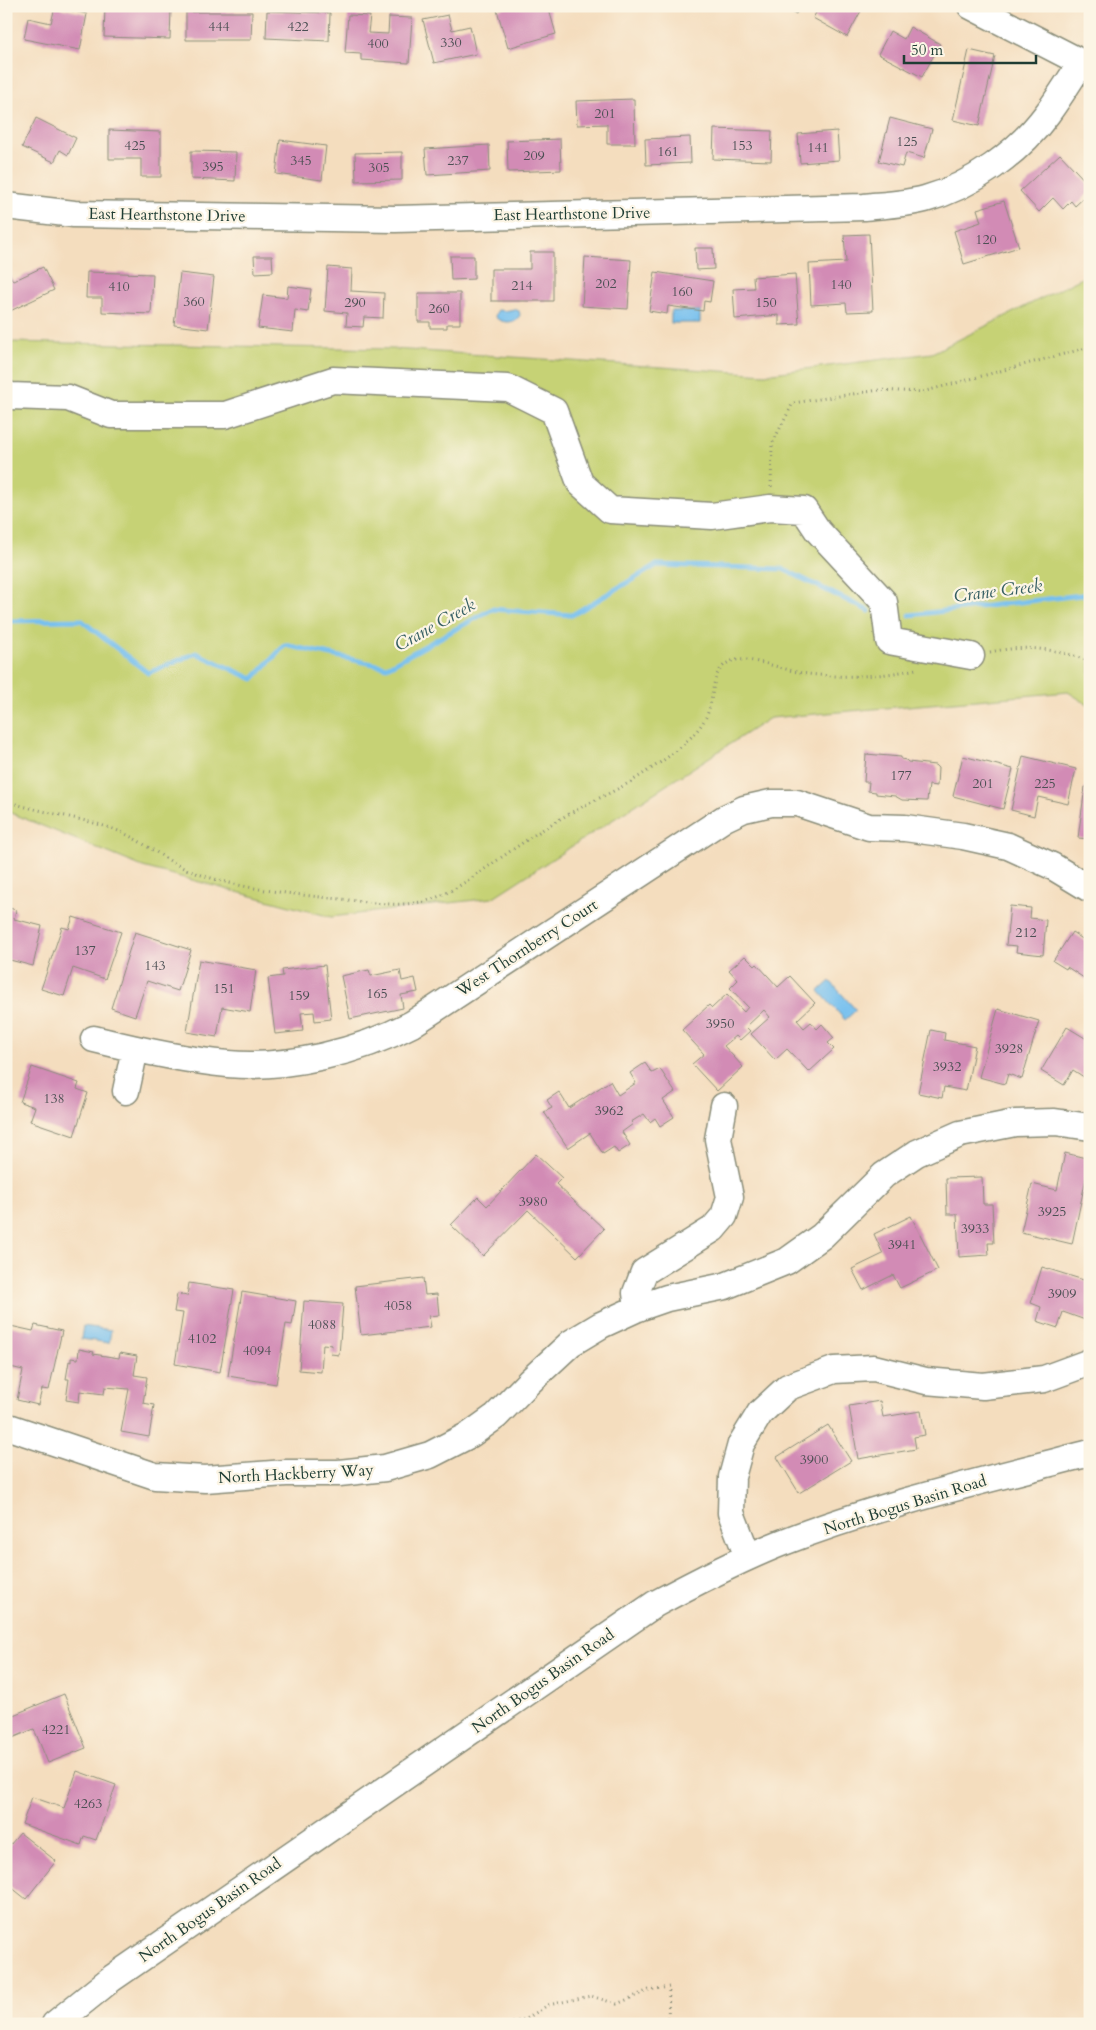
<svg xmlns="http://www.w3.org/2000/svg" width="1096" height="2030" font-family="Cardo,serif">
	<rect width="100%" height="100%" fill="#fcf5e5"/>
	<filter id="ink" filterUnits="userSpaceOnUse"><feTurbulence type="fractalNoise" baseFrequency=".02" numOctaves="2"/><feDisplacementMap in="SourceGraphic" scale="10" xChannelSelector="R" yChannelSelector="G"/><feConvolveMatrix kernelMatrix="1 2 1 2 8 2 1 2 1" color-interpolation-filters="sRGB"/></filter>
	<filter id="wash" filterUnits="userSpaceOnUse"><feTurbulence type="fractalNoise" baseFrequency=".0096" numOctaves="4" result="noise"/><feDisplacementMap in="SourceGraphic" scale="20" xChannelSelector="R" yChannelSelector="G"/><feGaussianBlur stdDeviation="1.12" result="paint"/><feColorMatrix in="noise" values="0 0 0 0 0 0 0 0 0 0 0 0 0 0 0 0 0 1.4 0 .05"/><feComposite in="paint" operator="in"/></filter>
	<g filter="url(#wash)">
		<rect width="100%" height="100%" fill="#f4ddbe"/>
		<path fill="#c6d274" stroke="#728854" d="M1090 274V706L1068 692 770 718 492 898 331 917 143 867 6 811V342L393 349 765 374 932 353Z"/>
		<path fill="#76c0ef" stroke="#4a7e92" d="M514 309 519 311 520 315C515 324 503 324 495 317L496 313 498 310 505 311Z
			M671 311H700V323H671Z
			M830 981 856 1010 845 1020 819 991Z
			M83 1326 111 1330 109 1343 81 1339Z"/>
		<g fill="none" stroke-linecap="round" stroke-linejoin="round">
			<path stroke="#76c0ef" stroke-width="5" d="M910 615 1090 594
				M6 621 81 620 148 673 196 653 253 679 285 645 387 667 492 609 572 615 657 565 783 569 869 611"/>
		</g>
		<g id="blocks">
			<path fill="#d28bb5" d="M105 6 171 9 170 39 104 37Z
				M511 6H548L556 34 508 48 497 10Z
				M783 6H801L796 14Z
				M820 6H856L862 9 847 37 813 18Z
				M55 7 87 14 80 50 24 39 28 18 51 23Z
				M267 11 330 13 329 41 266 38Z
				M186 12H252L251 40H186Z
				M348 15 370 16 368 33 388 34 389 17 412 18 409 63 361 60V54L345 53Z
				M448 15 452 30 470 26 476 54 434 63 423 20Z
				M6 24 9 25 8 46H6Z
				M910 27 940 44 922 77 878 54 890 31 904 39Z
				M969 50 995 56 979 126 953 120Z
				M634 99 635 144H607V124L577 125 576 101Z
				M36 118 76 138 68 155 60 150 54 162 22 147Z
				M890 118 932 129 924 158 906 153 902 167 879 161Z
				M714 129 772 131 771 161 713 159Z
				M109 130 161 132V177H141V159H109Z
				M837 131 839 160 800 163 798 134Z
				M690 137 691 163 646 165 645 139Z
				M560 139 561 170 508 172 507 141Z
				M280 140 326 146 322 180 276 174Z
				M489 145 490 171 427 175 425 149Z
				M191 151 236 152 235 181 191 179Z
				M402 152V180L356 181 355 153Z
				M1060 154 1090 186V192L1075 206 1071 201 1063 209 1053 198 1039 212 1020 191Z
				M1004 201 1019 247 964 264 954 231 981 222 977 209Z
				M869 234 873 311 847 312 846 303 811 305 809 264 846 262 844 235Z
				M695 248H713L714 269 696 270Z
				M530 252H553V301H491V269H530Z
				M254 256H272L273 272 255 273Z
				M450 256H474V279L451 280Z
				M585 257 631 260 628 309 582 306Z
				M43 267 54 290 6 313V268L13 281Z
				M328 267 352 269 351 291 384 293 383 318 364 317 363 327 346 326 347 313 325 311Z
				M87 272 153 274 151 314 102 312V298H86Z
				M655 272 713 281 710 302 704 301 703 311 668 306 667 314 649 311Z
				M180 273 214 277 208 329 174 325Z
				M795 274 799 324 779 325V315L735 319 733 289 754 288 753 277Z
				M288 286 311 289 308 312 295 310 293 332 258 328 263 295 287 298Z
				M418 293H460V324H447V328H430V322H418Z
				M866 754 901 757V759L906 760 908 762 935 765 938 768 937 786 929 785 927 801 902 800 895 796 876 794V792L868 791 869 782H864Z
				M963 756 1013 769 1003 809 953 796Z
				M1023 756 1076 769 1068 804 1038 797 1034 816 1011 810Z
				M1085 787 1090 788V839L1078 838Z
				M1010 906 1031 908 1030 918 1046 920 1043 955 1016 952 1017 946 1006 945Z
				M6 907 16 910 14 919 42 926 33 966 6 959Z
				M73 917 121 932 105 979 73 968 64 996 41 989 62 927 69 929Z
				M135 932 191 950 178 991 147 981 135 1016 111 1008Z
				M1072 932 1090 944V982L1067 967 1066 969 1053 961Z
				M745 956 755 966 757 964 778 987 790 976 815 1003 797 1020 804 1028 811 1022 817 1029 822 1024 834 1038 828 1043 834 1049 809 1072 787 1049 775 1060 751 1034 770 1017 764 1010 746 1027 750 1031 740 1040 736 1036 724 1046 743 1067 717 1091 692 1064 704 1054 682 1030 709 1005 712 1008 727 994 744 1012 748 1007 730 988 738 980 729 970Z
				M199 960 256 970 250 1012 222 1007 217 1037 187 1032Z
				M325 965 331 1019 315 1021 314 1012 301 1013 303 1031 275 1034 268 978 283 976 282 970Z
				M369 970 371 976 400 970 402 981 415 978 418 992 401 995 403 1008 350 1019 341 976Z
				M998 1009 1039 1021 1022 1079 1008 1074 1005 1084 979 1077Z
				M1067 1027 1090 1041V1081L1073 1070 1064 1085 1041 1071Z
				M931 1030 945 1033 944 1040 975 1046 966 1091 944 1087 942 1098 918 1093Z
				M645 1063 652 1073 660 1069 675 1092 663 1100 674 1117 660 1126 655 1118 650 1122 644 1114 631 1122 633 1124 622 1132 630 1145 618 1153 614 1147 603 1154 590 1133 568 1148 544 1112 552 1108 547 1100 559 1092 569 1108 610 1081 618 1095 636 1083 630 1073Z
				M32 1067 79 1083 77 1089 88 1093 74 1136 30 1121 35 1107 20 1102Z
				M1065 1153 1090 1159 1072 1244 1021 1232 1032 1184 1057 1190Z
				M536 1154 562 1178 556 1184 604 1229 577 1257 528 1210 483 1256 451 1225 478 1197 487 1206Z
				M982 1177 983 1204H992L994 1243H988L989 1255 959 1257 957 1214H947L946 1178Z
				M911 1216 938 1270 900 1288 893 1275 863 1290 852 1269 883 1254 874 1234Z
				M1042 1267 1090 1282 1088 1321 1063 1312 1058 1328 1037 1321 1041 1307 1031 1303Z
				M423 1278 425 1295 437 1294 439 1315 429 1316 431 1327 361 1335 355 1286Z
				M189 1283 234 1290 220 1372 175 1364 183 1313 174 1312 177 1294 187 1296Z
				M242 1292 296 1301 292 1325 286 1324 276 1384 228 1376Z
				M304 1301 343 1304 339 1355 331 1354 332 1345 323 1344 321 1372 299 1370Z
				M6 1325 33 1331 35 1325 62 1331 49 1390 42 1389 38 1405 17 1400 23 1370 6 1366Z
				M79 1349 94 1352 93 1354 119 1358 120 1353 137 1356 134 1375 147 1377 143 1403 154 1405 149 1437 121 1432 129 1389 105 1387 104 1394 80 1391 79 1402 66 1400 69 1379H66L69 1361 71 1362V1358L78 1359Z
				M880 1401 883 1417 921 1411 925 1435 914 1437 916 1449 858 1459 849 1406Z
				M828 1425 851 1461 799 1493 777 1457Z
				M64 1694 86 1748 48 1763 34 1729 10 1739 6 1730V1718Z
				M77 1771 116 1785 96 1840 84 1836 81 1845 22 1824 32 1797 64 1808Z
				M20 1833 56 1861 26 1899 6 1883V1850Z"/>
		</g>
	</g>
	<g filter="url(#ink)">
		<use href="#blocks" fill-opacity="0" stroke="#8a8d79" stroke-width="1"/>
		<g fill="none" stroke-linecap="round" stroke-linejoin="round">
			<defs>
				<path id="minor" d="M971 6 1090 67
					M6 206 74 214 395 219 864 207C884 205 906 204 925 199 972 186 1018 153 1047 114 1059 98 1070 80 1081 63
					M6 394 10 396 68 398 111 415H225L333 380 508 388 554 411 580 483 610 510 712 516 770 508 804 510 818 531 884 602 889 641 971 656
					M94 1039C138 1050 183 1060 228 1064 288 1069 359 1052 412 1024L725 818 744 809 771 803H797L869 827 905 828 963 836 1008 846 1052 866 1090 889
					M126 1091 135 1049
					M638 1308 636 1293 644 1272 713 1229 724 1216 730 1197 718 1139 724 1106
					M6 1426 155 1476 205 1479 286 1473H339L385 1468 430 1455 471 1434 496 1416 529 1382 571 1343 601 1325 638 1308 667 1298 725 1286 787 1261 822 1236 884 1175 917 1153 960 1134 1015 1123 1055 1122 1090 1127
					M748 1557 731 1513 732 1477 741 1444 760 1413 788 1387 834 1370 874 1368 926 1381 983 1386 1044 1379 1090 1362
					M55 2024 111 1979 655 1604C696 1582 738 1560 781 1543 881 1504 986 1480 1090 1453"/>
			</defs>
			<use href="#minor" stroke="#8a8d79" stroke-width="29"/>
			<path stroke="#8a8d79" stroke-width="3" stroke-dasharray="1 4" stroke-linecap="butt" d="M771 487 772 444 793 403 879 390 922 392 1090 347
				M990 652C1023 645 1058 648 1090 662
				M6 801C42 813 80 817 116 830 143 840 164 861 193 872 239 889 291 894 340 899 370 902 402 909 432 899 453 892 471 878 489 866 515 848 540 830 567 815 591 801 617 791 640 776 663 761 692 742 705 719 716 700 708 669 732 661 749 655 789 672 808 674 845 678 880 677 916 669
				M508 2024 526 2019 548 2005 591 1996 617 2004 649 1990 669 1987 668 2024"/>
			<use href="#minor" stroke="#fff" stroke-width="26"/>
		</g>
	</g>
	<g text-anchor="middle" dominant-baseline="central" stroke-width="4.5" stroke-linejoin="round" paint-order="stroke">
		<g font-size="14" fill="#4c5054">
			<text x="219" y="26">444</text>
			<text x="298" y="26">422</text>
			<text x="451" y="42">330</text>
			<text x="378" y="43">400</text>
			<text x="605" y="113">201</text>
			<text x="907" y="141">125</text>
			<text x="135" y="145">425</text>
			<text x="742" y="145">153</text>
			<text x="818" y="147">141</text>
			<text x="668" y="151">161</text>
			<text x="534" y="155">209</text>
			<text x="301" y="160">345</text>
			<text x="458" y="160">237</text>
			<text x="213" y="166">395</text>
			<text x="379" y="167">305</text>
			<text x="986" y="239">120</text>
			<text x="606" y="283">202</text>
			<text x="841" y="284">140</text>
			<text x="522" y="285">214</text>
			<text x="119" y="286">410</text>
			<text x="682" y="291">160</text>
			<text x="194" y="301">360</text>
			<text x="355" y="302">290</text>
			<text x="766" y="302">150</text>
			<text x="439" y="308">260</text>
			<text x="901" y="775">177</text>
			<text x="983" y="783">201</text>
			<text x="1045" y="783">225</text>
			<text x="1026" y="932">212</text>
			<text x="85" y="950">137</text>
			<text x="155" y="965">143</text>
			<text x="224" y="988">151</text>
			<text x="377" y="993">165</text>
			<text x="299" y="995">159</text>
			<text x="720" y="1023">3950</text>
			<text x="1009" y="1048">3928</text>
			<text x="947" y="1066">3932</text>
			<text x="54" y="1098">138</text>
			<text x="609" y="1110">3962</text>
			<text x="533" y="1201">3980</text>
			<text x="1052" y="1211">3925</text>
			<text x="975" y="1228">3933</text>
			<text x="902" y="1244">3941</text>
			<text x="1062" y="1293">3909</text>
			<text x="398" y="1305">4058</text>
			<text x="322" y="1324">4088</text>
			<text x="202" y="1338">4102</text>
			<text x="257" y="1350">4094</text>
			<text x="814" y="1459">3900</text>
			<text x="56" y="1729">4221</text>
			<text x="88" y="1803">4263</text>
		</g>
		<g font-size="16" fill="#1f3d34" stroke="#fcf5e5">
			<text transform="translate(572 214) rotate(-1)">East Hearthstone Drive</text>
			<text transform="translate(167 215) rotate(1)">East Hearthstone Drive</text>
			<text transform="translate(527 948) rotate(-33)">West Thornberry Court</text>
			<text transform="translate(296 1474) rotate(-3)">North Hackberry Way</text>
			<text transform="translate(905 1505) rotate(-17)">North Bogus Basin Road</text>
			<text transform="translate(543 1681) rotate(-35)">North Bogus Basin Road</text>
			<text transform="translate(210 1910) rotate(-35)">North Bogus Basin Road</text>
		</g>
		<g font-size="18" font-style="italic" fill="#355e63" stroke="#fcf5e5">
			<text transform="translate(998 591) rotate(-7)">Crane Creek</text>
			<text transform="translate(435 625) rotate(-29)">Crane Creek</text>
		</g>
	</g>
	<rect width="1096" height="2030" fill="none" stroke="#fcf5e5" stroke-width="25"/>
	<path d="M904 55v8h132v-8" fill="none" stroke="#1f3d34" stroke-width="2.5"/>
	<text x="911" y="55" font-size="15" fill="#1f3d34" stroke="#fcf5e5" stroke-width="4" paint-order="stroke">50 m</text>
</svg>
